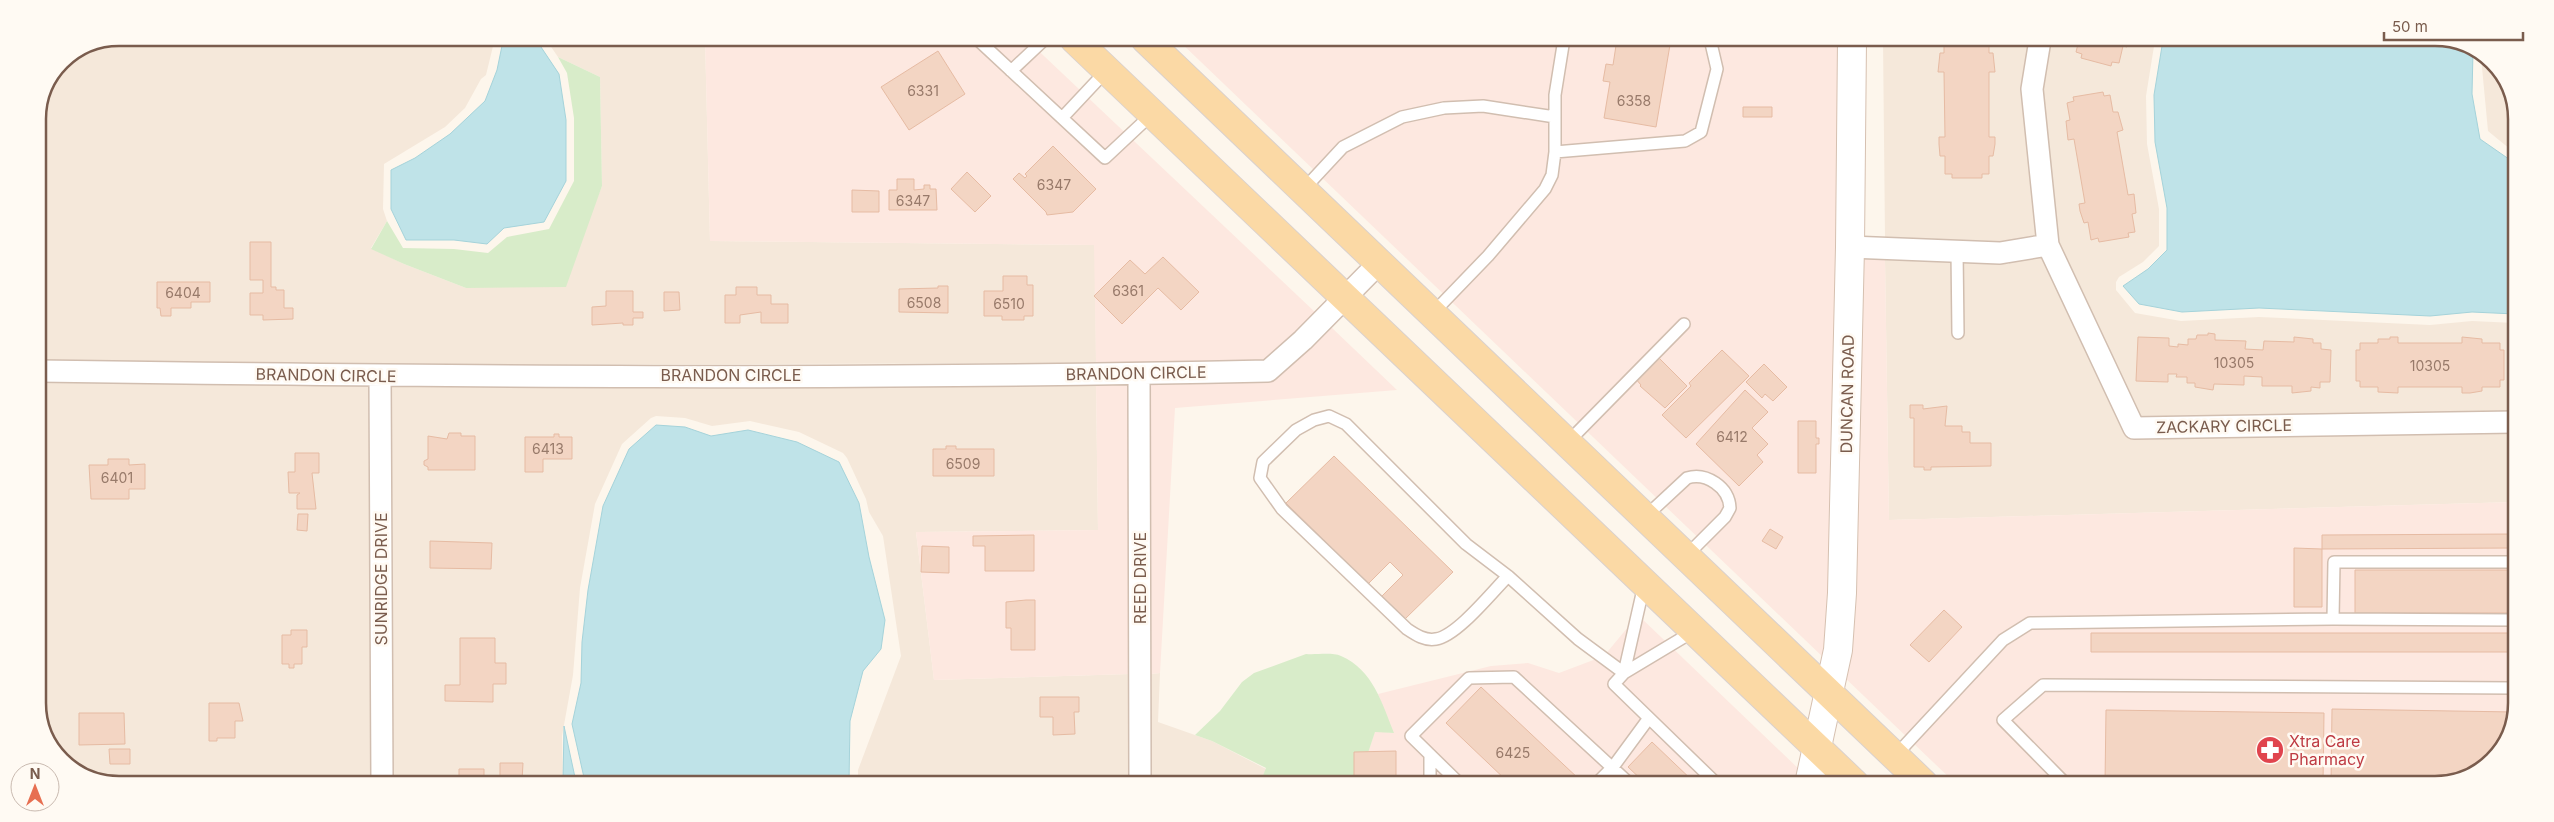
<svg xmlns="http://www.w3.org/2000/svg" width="2554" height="822" font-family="Inter,sans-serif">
	<rect width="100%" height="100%" fill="#fdf6ec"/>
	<path fill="#f5e8da" d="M119 38H495L486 75 481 79 465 108 445 127 384 164 383 209 387 221 371 248 404 264 466 288 581 238 602 186 600 77 558 57 545 38H705L710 241 1095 245 1096 363 380 365 38 360V119L62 61Z
		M1883 40H2155L2146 96 2147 144 2159 209V246L2143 262 2119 277 2116 282V290L2135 313 2181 321 2259 317 2430 325 2472 321 2515 323V502L1889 520 1885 259 2009 264 2010 243 1885 238Z
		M2481 57 2499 69 2516 114V154L2488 131Z
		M38 381 371 386 372 782H98L58 756 38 708Z
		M1096 385 1098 530 916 532 934 680 1130 674 1131 783H858V770L901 656 883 536 869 512 866 499 847 458 843 453 799 432 750 421 712 426 685 418 656 416 651 418 622 444 595 504 580 588 573 675 562 736 563 782H391L390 387Z
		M1160 673 1158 722 1212 741 1266 769 1260 783H1150V674Z"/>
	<path fill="#fde8e0" d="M705 38 1026 39 1316 313 1264 360 1096 363 1094 245 710 241Z
		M1177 39 1842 40 1833 593 1826 660Z
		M1860 258 1885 259 1889 520 2515 502 2514 724 2484 768 2435 784H1956L1842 675Z
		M1331 327 1397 390 1175 408 1160 673 1150 674 1149 384 1268 382 1274 379Z
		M1096 385H1130V674L934 680 916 532 1098 530Z
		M1638 615 1802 772 1799 784 1358 783 1375 731 1393 733 1378 694 1491 666 1528 663 1559 673 1604 656Z"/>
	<path fill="#d8ecc9" d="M558 57 600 77 602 186 566 287 466 288 404 264 371 249 387 221 403 248 454 249 488 253 507 237 549 229 574 181V118L567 73Z
		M1306 654C1316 655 1332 652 1341 656 1373 670 1382 703 1394 733L1375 732 1358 783H1260L1266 768 1212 741 1195 735 1220 711 1242 682 1254 673Z"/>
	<path fill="#bfe3e8" stroke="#a5d3da" d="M506 38H532L537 41 559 74 566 120V181L544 222 504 228 487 244 454 240H406L391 209V170L415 158 450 134 485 101 497 70 503 41Z
		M2163 40H2456L2473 51 2472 94 2480 139 2516 164 2515 314 2472 312 2430 316 2259 308 2182 312 2139 304 2123 286 2148 269 2167 250V208L2155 142 2154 95Z
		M656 425 685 427 711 436 748 430 797 442 839 462 859 503 869 557 885 620 881 649 863 671 850 721 849 783 585 782 572 724 581 683 582 642 588 590 603 506 629 449Z
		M564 726 576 782H563Z"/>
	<path fill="#f3d5c3" stroke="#e6bba3" d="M1617 39H1671L1656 127 1604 118 1610 82 1603 81 1606 64 1613 65Z
		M1944 40H1989V53H1993L1995 72H1989V137H1995V144L1993 156H1989V174H1982V178H1952V174H1945V156H1940L1939 144V137H1945L1944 72H1938L1940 53H1944Z
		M2079 40H2129L2127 47 2123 46 2119 63 2112 62 2111 66 2081 58 2082 54 2076 52Z
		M938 51 965 94 909 130 881 87Z
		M2504 84 2516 114V121H2514L2512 103 2508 104Z
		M2103 92 2104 96 2110 95 2113 112H2118L2121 123 2123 130 2117 132 2128 195 2134 194 2136 213 2132 214 2135 232 2128 233 2129 237 2099 242 2098 238 2091 240 2088 222 2084 223 2080 211 2079 204 2085 203 2074 139 2068 140 2066 121 2070 120 2067 103 2074 101 2073 97Z
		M1743 107H1772V117H1743Z
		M1053 146 1096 189 1073 212 1047 215 1046 212 1013 179 1019 173 1025 178 1027 176 1025 174Z
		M967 172 991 196 975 212 951 189Z
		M897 179H914V190L924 189V185H930V189H936L937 210H889V190H897Z
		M852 190 879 191V212H852Z
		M250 242H271V287H276V290H284V308H293V319L263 320V315H250V293H263V280H250Z
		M1163 257 1199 292 1181 310 1158 288 1122 324 1094 296 1130 260 1145 274Z
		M1003 276H1027V285H1033V316H1024V320H1002V316H984V291H1003Z
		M157 282H210V302H191V308H171V316H161L160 308H157Z
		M938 286H948V313L899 312V289L938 288Z
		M736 287H757V295H771V304H788V323H761V312L740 315V323H725V295H736Z
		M606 291H633V312H643V318H633V325H623V323L592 325V307L606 306Z
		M664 292H679L680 310 664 311Z
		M2208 333 2215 334V340L2246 341 2245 349 2263 350 2264 341 2294 342V337L2313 339V343H2321V349L2331 350 2330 382H2320V388L2311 387V391L2292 393V386H2262V377L2244 376V385L2214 384 2213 390 2195 387V383H2187V377H2176L2177 374H2168V382L2136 381 2138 337 2169 338V346L2178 347V344L2188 345V339H2196L2197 335H2208Z
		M2390 337H2398V343H2462V337L2482 339V343H2500V350H2504V380H2500V387H2482V391L2470 393H2462V387H2398V393L2378 392V387H2360V381H2356V350H2360V343H2378V339H2390Z
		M1722 350 1749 376 1686 438 1662 415 1691 386 1689 383Z
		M1657 356 1687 386 1665 408 1640 386 1641 385 1635 378Z
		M1764 364 1787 387 1773 401 1765 394 1762 398 1746 382Z
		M1745 390 1768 412 1752 428 1768 444 1757 455 1763 462 1739 486 1696 444Z
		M1910 405H1923V409L1947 406 1945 426H1962V432H1970V443H1991V466L1931 467V470H1924V467H1914V418H1910Z
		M1798 421H1816V438H1819V444H1816V473H1798Z
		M449 433H461V436H475V470H428V467L424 465V461L428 459V436L447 439Z
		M554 434H559V437H572V459H543V472H525V437H554Z
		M946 446H956V449H994V476H933V449H946Z
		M295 453H319V473H312L316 509H297V495L300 493H289L288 472H295Z
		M1334 456 1453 572 1405 619 1382 596 1403 575 1390 562 1368 584 1286 503Z
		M108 459H129V465L145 464V489H129V499H91L89 465H108Z
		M298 514H308L307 531 297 530Z
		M1770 529 1783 537 1776 549 1762 541Z
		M2514 534V548L2322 549V535Z
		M1034 535V571H985V546H973V536Z
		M430 541 492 543 491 569 430 568Z
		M922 546 949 547V573L921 572Z
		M2294 548 2322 549V607H2294Z
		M2355 570H2514V613H2355Z
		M1026 600H1035V650H1011V628H1006V602Z
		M1944 610 1962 627 1929 662 1910 645Z
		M291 630H307V647H302V664H294V668H289V664H282V635H291Z
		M2091 633H2514V652H2091Z
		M460 638H495V663H506V684H493V702L445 701V685H460Z
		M1481 687 1580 780 1576 783H1509L1446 723Z
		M1040 697H1079V712H1074L1075 734 1053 735V717H1040Z
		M209 703H239L243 721H235V738H217V741H209Z
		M2332 709 2514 712V724L2484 768 2435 784H2331Z
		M2106 710 2324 713 2323 784H2105Z
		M79 713H124L125 744 79 745Z
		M1652 742 1696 784H1646L1628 767Z
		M109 749H130V764H110Z
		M1396 751V783H1354V752Z
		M500 763H523L522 781 500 780Z
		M459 769H484V782H494H459Z
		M1212 777H1249V783H1212Z"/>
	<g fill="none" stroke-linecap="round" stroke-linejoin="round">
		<defs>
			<path id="lane" d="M977 39 1105 158 1152 114
				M1011 71 1045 39
				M1062 118 1107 70
				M1555 152 1685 141 1701 132 1717 69 1710 39
				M1303 190 1343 147 1402 117 1444 108 1483 106 1555 117
				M1957 251 1958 333
				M1432 314 1488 256 1545 189 1552 175 1555 152V95L1564 39
				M1567 443 1684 324
				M1645 517 1687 478C1706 472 1729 487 1730 508L1725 517 1686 556
				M1508 576C1492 592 1457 636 1436 639 1425 641 1416 635 1407 629L1282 509 1260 478 1263 462 1296 430 1314 420 1329 416 1346 424 1466 544 1508 576 1578 639 1624 673 1614 684 1717 784
				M1644 585 1624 673 1694 631
				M2333 619 2334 562H2514
				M1895 756 2003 640 2030 623 2333 619 2514 620
				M1430 783V755
				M1459 783 1411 736 1469 678 1514 677 1630 784
				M1597 783 1613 767 1649 718
				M2066 784 2003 720 2043 685 2514 688"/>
			<path id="street" d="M2040 40 2032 89 2048 245 2134 428 2515 422
				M1850 247 2000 253 2048 245
				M38 371C448 377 858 380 1268 371L1303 340 1380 262
				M1139 374 1140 783
				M380 376 382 782"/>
			<path id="secondary" d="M1809 784 1838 650 1842 593 1850 247 1852 40"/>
			<path id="primary" d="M1074 39 1855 784
				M1145 39 1924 784"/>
		</defs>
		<use href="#lane" stroke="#d1beb0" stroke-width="14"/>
		<use href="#street" stroke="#d1beb0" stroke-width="24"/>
		<use href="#secondary" stroke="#d6c0b0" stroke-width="30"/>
		<use href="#primary" stroke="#dad1cd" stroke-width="30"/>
		<use href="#lane" stroke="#fff" stroke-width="11"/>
		<use href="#street" stroke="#fff" stroke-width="21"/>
		<use href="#secondary" stroke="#fff" stroke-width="28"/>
		<use href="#primary" stroke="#fbd9a5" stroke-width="28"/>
	</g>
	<defs>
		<symbol id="pharmacy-disc" viewBox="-11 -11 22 22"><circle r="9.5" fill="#e0444e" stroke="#fffaf3"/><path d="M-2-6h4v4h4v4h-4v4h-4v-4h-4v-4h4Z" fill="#fff"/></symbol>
	</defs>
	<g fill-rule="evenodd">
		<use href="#pharmacy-disc" x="2254" y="734" width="32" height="32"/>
	</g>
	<g text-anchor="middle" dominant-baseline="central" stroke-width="5" stroke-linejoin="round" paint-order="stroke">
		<g font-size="14" fill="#987a6a">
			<text x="923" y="90">6331</text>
			<text x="1634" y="100">6358</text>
			<text x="1054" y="184">6347</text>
			<text x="913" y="200">6347</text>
			<text x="1128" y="290">6361</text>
			<text x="183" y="292">6404</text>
			<text x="924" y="302">6508</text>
			<text x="1009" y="303">6510</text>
			<text x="2234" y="362">10305</text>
			<text x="2430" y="365">10305</text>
			<text x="1732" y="436">6412</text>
			<text x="548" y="448">6413</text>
			<text x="963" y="463">6509</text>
			<text x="117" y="477">6401</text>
			<text x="1513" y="752">6425</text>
		</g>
		<g font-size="16" fill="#7a5c4d" stroke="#fffaf3">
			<text transform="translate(1136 373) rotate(-1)">BRANDON CIRCLE</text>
			<text transform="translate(326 375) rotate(1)">BRANDON CIRCLE</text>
			<text x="731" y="375">BRANDON CIRCLE</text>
			<text transform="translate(1847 394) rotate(-89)">DUNCAN ROAD</text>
			<text transform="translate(2224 426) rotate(-1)">ZACKARY CIRCLE</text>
			<text transform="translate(1140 578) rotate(-90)">REED DRIVE</text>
			<text transform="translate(381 579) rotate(-90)">SUNRIDGE DRIVE</text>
		</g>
		<g font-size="16" fill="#be3a42" stroke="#fffaf3" text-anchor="start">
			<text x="2289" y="741">Xtra Care<tspan x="2289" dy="18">Pharmacy</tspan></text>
		</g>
	</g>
	<path d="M0 0H2554V822H0ZM119 46H2435A73 73 0 0 1 2508 119V703A73 73 0 0 1 2435 776H119A73 73 0 0 1 46 703V119A73 73 0 0 1 119 46Z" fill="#fffaf3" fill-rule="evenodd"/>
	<path fill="none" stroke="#7a5c4d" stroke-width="2.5" d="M119 46H2435A73 73 0 0 1 2508 119V703A73 73 0 0 1 2435 776H119A73 73 0 0 1 46 703V119A73 73 0 0 1 119 46Z"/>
	<g transform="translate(35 787)"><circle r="24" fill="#fffaf3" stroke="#cabbb1"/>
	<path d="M0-4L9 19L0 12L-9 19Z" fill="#e76f51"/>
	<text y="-8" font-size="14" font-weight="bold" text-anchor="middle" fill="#7a5c4d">N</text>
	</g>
	<path d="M2384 32v8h139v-8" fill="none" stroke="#7a5c4d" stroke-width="2.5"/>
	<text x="2392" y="32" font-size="15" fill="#7a5c4d" stroke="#fffaf3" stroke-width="4" paint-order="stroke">50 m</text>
</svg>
